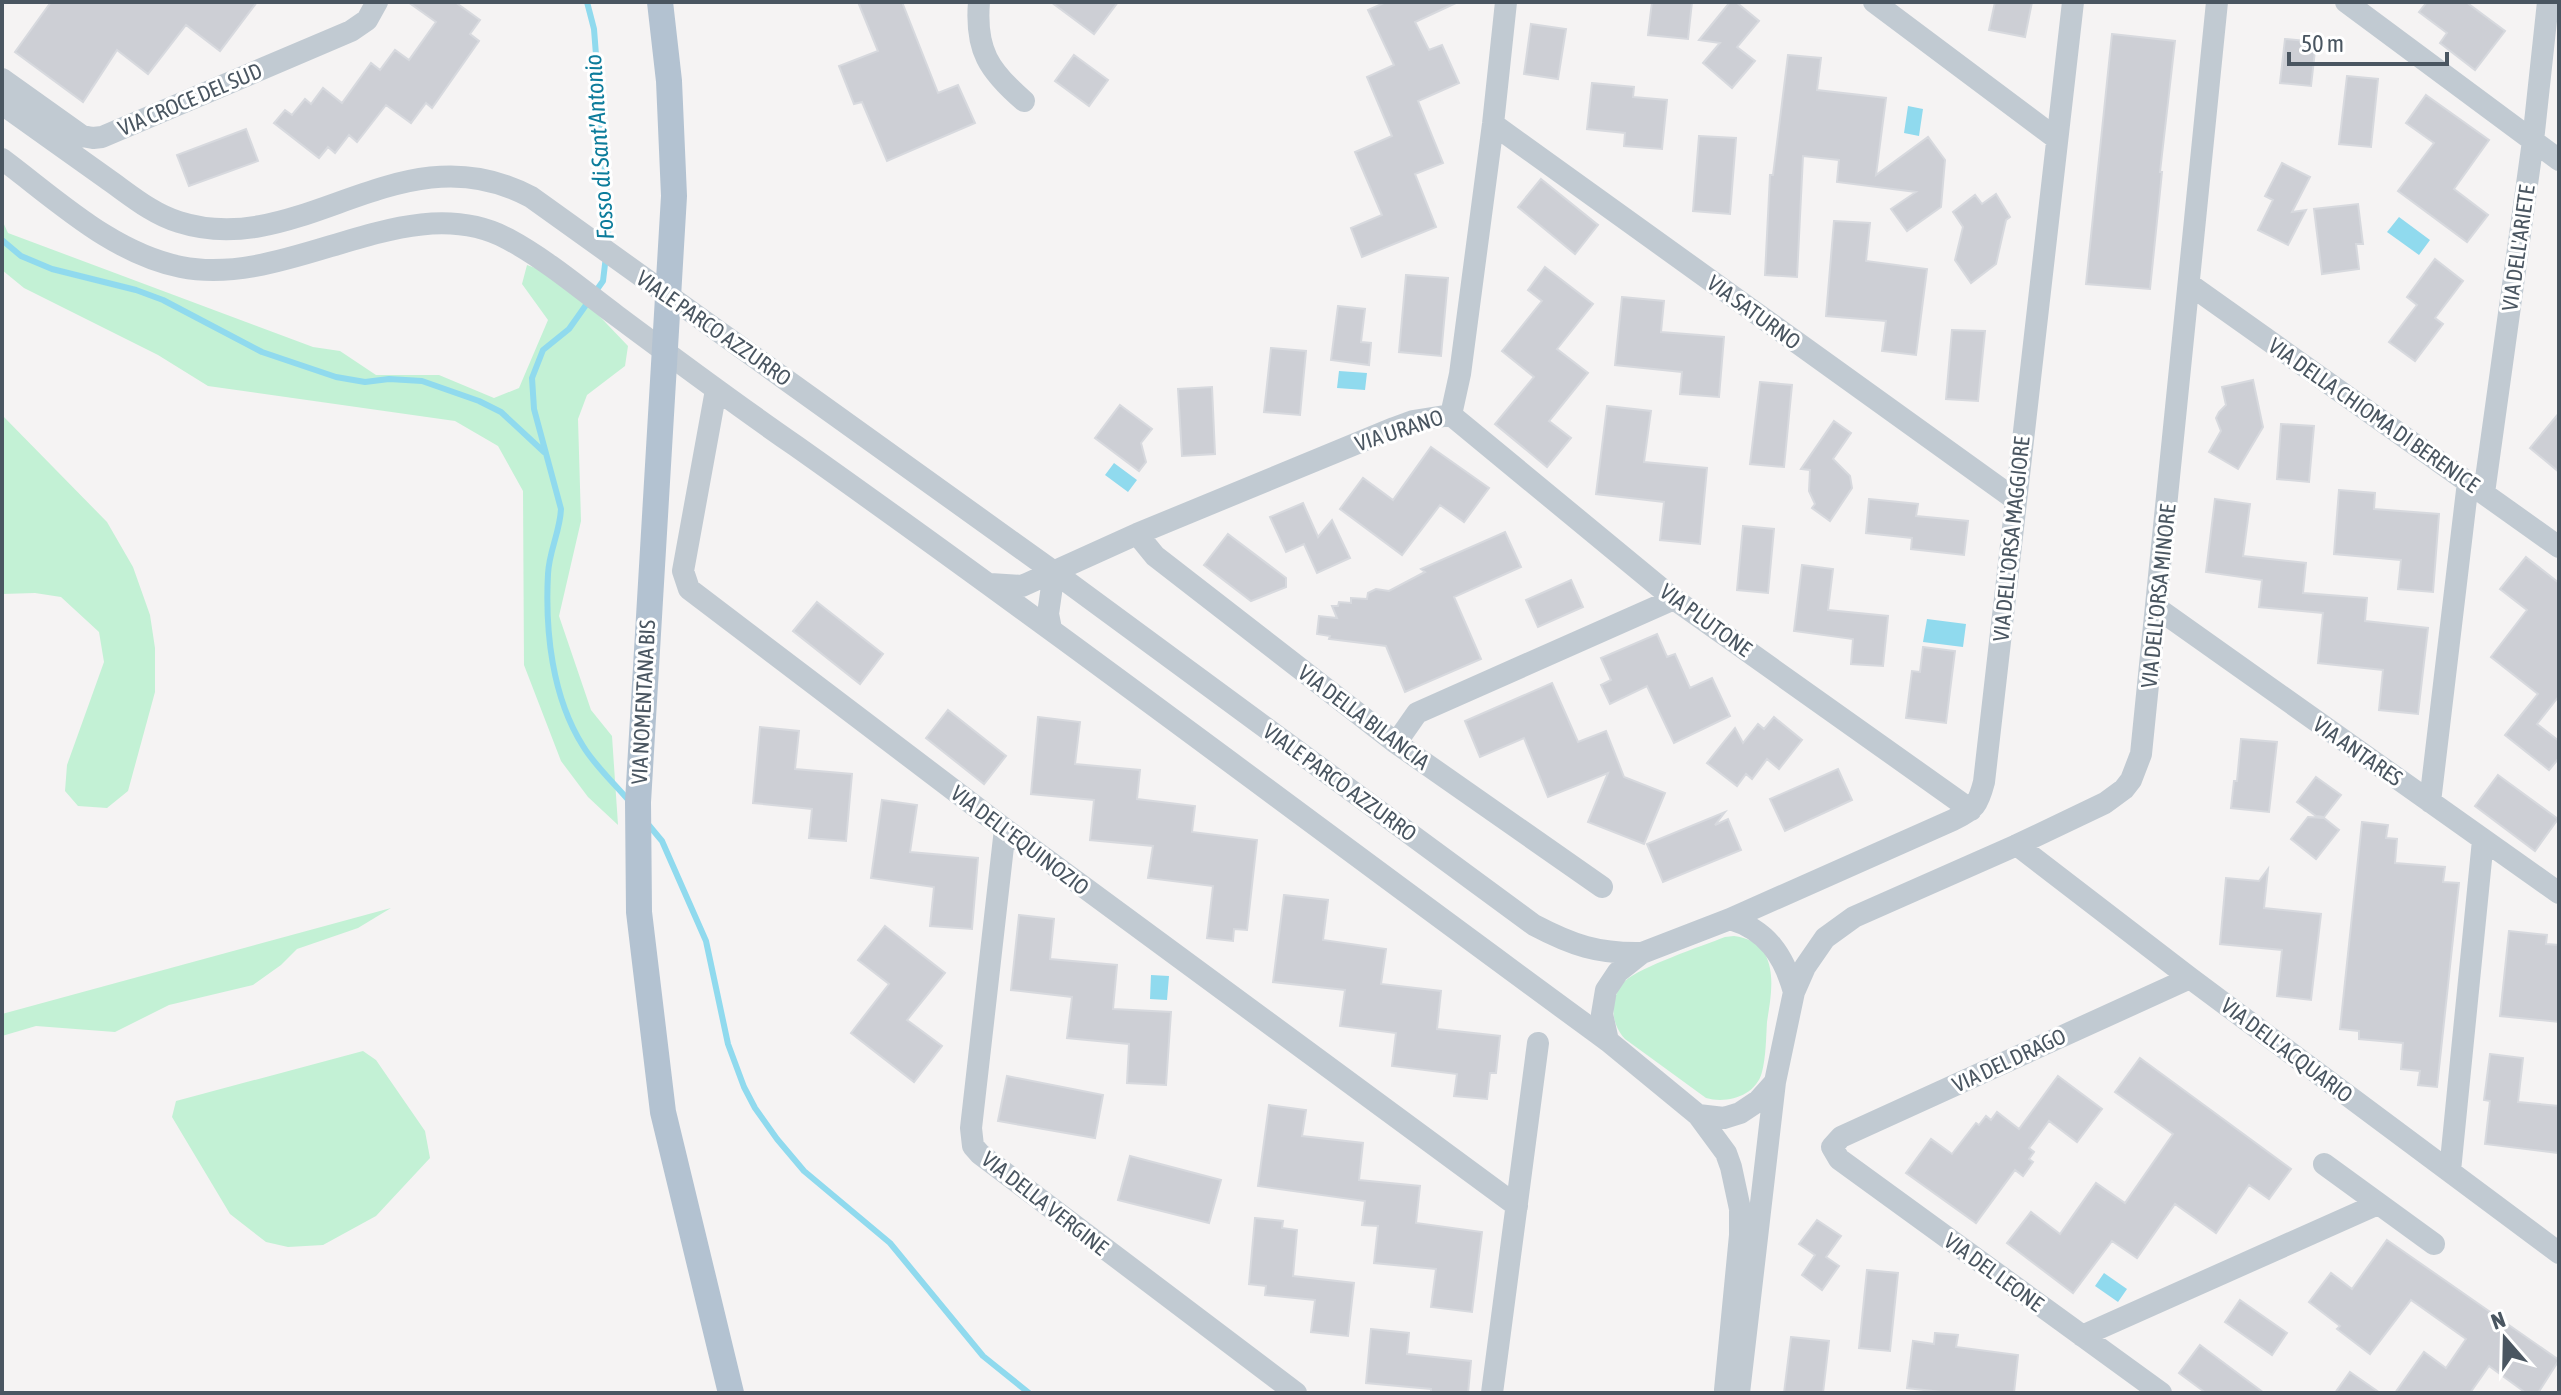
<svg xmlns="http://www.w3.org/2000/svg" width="2561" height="1395" font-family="'Asap Condensed',sans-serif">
	<rect width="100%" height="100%" fill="#f5f3f3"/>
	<path fill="#c3f1d5" d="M2 220 8 233 313 347 340 351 376 375H439L494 398 519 388 548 320 522 284 527 265 563 278 628 346 625 366 587 395 578 419 581 521 559 616 591 710 612 736 618 825 588 797 561 761 524 665 523 491 498 446 455 421 208 386 158 355 24 288 2 270Z
		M2 415 107 522 133 567 150 615 155 648V692L128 791 107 808 78 806 65 791 67 765 104 662 99 632 61 597 35 593 2 594Z
		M391 908 358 928 297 949 281 965 253 985 169 1005 115 1032 36 1026 2 1036V1014Z
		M1734 936C1747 938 1759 942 1765 954 1776 975 1770 1001 1767 1022 1766 1038 1766 1057 1762 1072 1756 1096 1727 1104 1706 1098L1625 1039C1610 1023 1609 998 1625 981 1640 967 1702 946 1725 937Z
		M363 1051 376 1060 425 1131 430 1158 376 1216 323 1245 288 1247 266 1242 230 1214 172 1117 176 1101Z"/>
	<path fill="#90daee" d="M1908 106 1923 109 1919 136 1904 133Z
		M2399 217 2430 240 2419 255 2387 232Z
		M1339 371 1367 373 1365 390 1337 388Z
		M1114 463 1137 480 1128 492 1105 475Z
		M1927 619 1966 624 1963 647 1923 642Z
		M1151 975 1169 976 1167 1000 1150 999Z
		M2104 1273 2127 1289 2118 1302 2095 1286Z"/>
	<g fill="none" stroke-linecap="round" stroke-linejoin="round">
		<path stroke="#90daee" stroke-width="6" d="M587 2 594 29 609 224 607 245
			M2 240 21 256 52 269 136 290 163 300 262 352 336 377 365 382 389 379 422 381 479 401 501 412 544 452
			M606 256 603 281 569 329 543 350 532 378 534 409 561 509C560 532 549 551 548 574 545 631 552 697 583 746 595 766 615 784 630 802
			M647 823 662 841 706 941 728 1044 744 1087 755 1108 777 1139 804 1171 890 1243 983 1356 1029 1393"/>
	</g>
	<path fill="#cdcfd5" stroke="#d7d9de" stroke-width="2" d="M51 2H257L220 51 186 25 148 74 117 50 83 102 15 52Z
		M408 2H455L480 20 470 34 479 41 432 108 426 103 411 123 386 105 357 142 349 135 335 153 328 147 319 158 274 123 285 110 292 115 305 99 311 104 323 88 342 103 371 63 380 70 395 50 409 60 436 22Z
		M858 2H902L938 93 958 85 975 123 887 161 862 102 854 104 839 66 878 51Z
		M1051 2H1118L1094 34Z
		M1386 2H1458L1415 22 1429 50 1442 45 1459 83 1418 101 1443 163 1415 174 1436 227 1362 257 1351 228 1382 215 1355 152 1392 136 1367 77 1394 65 1368 10Z
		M1652 2H1692L1688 39 1648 35Z
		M1730 2H1736L1759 21 1737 47 1755 61 1732 88 1703 63 1720 43 1699 40Z
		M1995 2H2032L2025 37 1989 30Z
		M2427 2H2466L2505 31 2475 70 2440 43 2447 33 2419 12Z
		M1531 24 1566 29 1558 79 1524 74Z
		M2112 34 2175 41 2160 172H2162L2150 289 2086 284Z
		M2285 39 2316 42 2311 86 2280 83Z
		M1074 55 1108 80 1089 106 1055 81Z
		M1788 55 1821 58 1817 90 1886 98 1876 175 1928 137 1945 160 1941 207 1907 231 1891 209 1916 192 1837 182 1839 160 1803 156 1797 277 1765 275 1770 175H1773Z
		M2347 76 2378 79 2371 147 2339 144Z
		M1592 83 1634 87 1633 97 1667 100 1662 149 1624 146 1625 133 1587 129Z
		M2426 95 2489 140 2454 189 2488 215 2467 242 2398 191 2434 143 2406 123Z
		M246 129 258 161 189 186 177 155Z
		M1699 136 1736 138 1730 214 1693 211Z
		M2282 163 2310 177 2292 212 2306 210 2288 245 2258 230 2273 200 2265 196Z
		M1541 179 1598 225 1575 254 1518 207Z
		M1996 194 2010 217 2006 220 1996 264 1971 283 1955 260 1963 227 1953 212 1975 195 1982 204Z
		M2358 204 2363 244H2356L2359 269 2322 274 2314 209Z
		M1834 221 1870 223 1866 261 1927 269 1916 355 1882 351 1886 321 1826 316Z
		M2435 259 2463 281 2435 318 2443 324 2415 361 2389 342 2417 305 2407 297Z
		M1545 267 1593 304 1557 349 1588 373 1549 421 1571 438 1547 467 1495 424 1534 377 1502 351 1542 301 1528 290Z
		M1406 275 1448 278 1441 356 1399 352Z
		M1622 297 1664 301 1661 332 1724 337 1719 397 1680 394 1682 372 1615 365Z
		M1338 306 1365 309 1361 342 1371 343 1369 365 1331 360Z
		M1952 330 1985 331 1978 401 1946 399Z
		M1271 348 1306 351 1300 415 1264 412Z
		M2253 380 2263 427 2238 469 2209 452 2221 431 2216 418 2219 412 2226 405 2222 387Z
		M1760 382 1792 385 1784 467 1750 464Z
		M1212 387 1215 454 1182 456 1178 389Z
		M1120 405 1152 429 1141 443 1146 462 1139 471 1095 438Z
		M1607 406 1651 411 1644 462 1707 468 1700 544 1660 540 1664 502 1596 494Z
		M2559 413V472L2530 448Z
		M1834 421 1851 433 1833 459 1850 476 1852 488 1830 521 1812 508 1815 504 1809 491 1810 470 1801 469Z
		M2281 424 2314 426 2309 482 2277 479Z
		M1431 447 1489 488 1464 522 1440 505 1402 555 1340 509 1363 478 1393 500Z
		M2339 490 2375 493 2374 509 2439 514 2433 592 2398 589 2401 560 2334 554Z
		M1869 499 1918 504 1916 516 1968 521 1964 555 1911 549 1912 538 1866 533Z
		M2215 499 2250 504 2243 556 2306 563 2303 593 2367 598 2365 621 2428 628 2418 714 2379 710 2383 670 2318 663 2323 613 2259 607 2262 580 2206 572Z
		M1303 503 1318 537 1332 520 1350 558 1317 573 1304 544 1286 552 1270 517Z
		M1743 526 1774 529 1768 593 1737 590Z
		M1505 532 1521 567 1454 597 1481 659 1405 692 1386 646 1329 639 1330 636 1317 634 1319 616 1337 618 1332 606H1338L1339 602 1351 603V598L1367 599 1368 593 1376 589 1389 591 1425 572 1421 569Z
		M1228 534 1286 578V587L1251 601 1204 565Z
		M2526 557 2559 583V696L2537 724 2559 741V758L2549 770 2505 735 2538 694 2491 657 2527 610 2500 589Z
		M1802 565 1833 569 1828 610 1888 616 1883 666 1851 664 1853 639 1794 631Z
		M1571 580 1583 607 1538 627 1526 600Z
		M817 602 883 654 860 684 793 631Z
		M1657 634 1667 657 1675 654 1690 688 1712 678 1730 716 1674 743 1647 686 1610 704 1601 685 1611 680 1601 658Z
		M1923 647 1955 651 1946 723 1906 718 1912 671 1920 672Z
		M1552 683 1578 742 1606 731 1624 777 1665 793 1644 844 1588 822 1608 773 1548 797 1524 738 1480 757 1465 721Z
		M948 710 1006 756 984 784 926 738Z
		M1038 717 1080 722 1075 764 1140 770 1137 799 1195 806 1192 832 1257 840 1247 930 1234 929 1233 941 1207 938 1213 886 1148 878 1153 846 1090 840 1094 800 1031 794Z
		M1774 717 1802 740 1779 769 1767 759 1752 779 1746 774 1737 786 1707 763 1735 728 1743 743 1758 724 1764 729Z
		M760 727 799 731 795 769 852 774 846 841 809 838 812 809 753 803Z
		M2241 739 2277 742 2269 812 2231 808 2234 781H2237Z
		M1838 769 1852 800 1785 831 1770 799Z
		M2498 775 2558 819 2535 851 2475 806Z
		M2316 777 2341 795 2324 817 2316 816 2297 802Z
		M882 800 917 805 910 852 978 858 972 929 930 926 934 887 871 878Z
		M1725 812 1715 825 1728 819 1741 850 1663 882 1647 844Z
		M2308 817 2324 818 2339 830 2316 859 2291 839Z
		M2362 822 2388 825 2386 838 2397 839 2395 863 2445 867 2443 882 2459 883 2437 1087 2418 1085 2420 1071 2401 1069 2403 1043 2359 1039V1031L2340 1029Z
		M2268 869 2264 908 2321 914 2311 1000 2277 996 2282 950 2220 944 2226 878 2259 881Z
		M1284 895 1328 900 1323 940 1386 949 1381 984 1441 991 1437 1029 1500 1036 1496 1073H1490L1487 1099 1454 1096 1457 1074 1392 1066 1396 1033 1340 1026 1345 990 1273 982Z
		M1019 915 1054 919 1050 959 1117 965 1113 1009 1171 1012 1166 1085 1127 1083 1129 1044 1067 1038 1072 997 1011 990Z
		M885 926 945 973 907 1020 942 1046 914 1082 851 1033 889 984 858 960Z
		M2509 931 2547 935 2546 944 2559 945V1022L2500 1016Z
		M2490 1054 2523 1058 2518 1102 2559 1106V1153L2485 1144 2490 1101 2484 1100Z
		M2140 1058 2291 1169 2269 1199 2249 1185 2216 1233 2175 1204 2137 1258 2112 1241 2073 1293 2007 1243 2031 1212 2060 1234 2096 1183 2125 1203 2173 1134 2115 1092Z
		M1007 1076 1103 1095 1095 1138 998 1121Z
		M2058 1076 2102 1109 2077 1142 2049 1121 2029 1148 2034 1152 2029 1159 2033 1162 2023 1176 2015 1170 1976 1223 1906 1173 1931 1139 1952 1154 1976 1123 1979 1125 1986 1116 1991 1120 1997 1112 2019 1129Z
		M1269 1105 1306 1110 1302 1136 1363 1143 1359 1180 1420 1186 1416 1223 1482 1232 1472 1312 1431 1307 1436 1269 1374 1263 1378 1226 1362 1225 1365 1201 1258 1186Z
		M1130 1156 1221 1180 1209 1223 1118 1200Z
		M1255 1218 1283 1221 1282 1228 1297 1230 1293 1276 1354 1283 1348 1336 1311 1332 1315 1300 1265 1295 1266 1286 1249 1284Z
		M1817 1220 1841 1236 1826 1257 1839 1266 1822 1290 1802 1275 1815 1255 1799 1244Z
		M2387 1240 2559 1360 2538 1393H2526L2489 1366 2470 1393H2395L2424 1352 2446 1368 2466 1339 2411 1300 2370 1354 2337 1329 2340 1326 2309 1302 2331 1273 2352 1289Z
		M1867 1270 1898 1273 1890 1351 1859 1348Z
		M2240 1300 2287 1333 2272 1355 2225 1322Z
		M1371 1329 1409 1333 1407 1354 1471 1361 1468 1393H1431V1389L1366 1383Z
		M1935 1333 1958 1335 1956 1347 2018 1355 2014 1393H1950L1907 1388 1913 1341 1934 1344Z
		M1791 1337 1829 1341 1823 1393H1784Z
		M2200 1345 2264 1393H2206L2179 1373Z
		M2350 1372 2380 1393H2335Z"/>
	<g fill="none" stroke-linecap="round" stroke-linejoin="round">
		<path stroke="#c1cad2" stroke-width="22" d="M979 2C975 50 989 71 1024 101
			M1874 2 2057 139
			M2346 2 2559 160
			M2 79 82 136 93 138 102 137 351 31 367 20 377 2
			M2 104C37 129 71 153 106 178 129 194 152 214 179 222 301 261 401 127 531 197L1054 572 1534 925C1572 945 1598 954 1642 953
			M1493 124 2016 500
			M2 159C57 200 112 253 181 267 290 289 408 185 508 239 547 260 582 290 617 316 676 360 735 404 796 446 1070 640 1337 843 1608 1041
			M2189 284 2559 547
			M716 390 683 571 689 589 1005 829 1517 1206
			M1451 415 1674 599 1971 810
			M1451 415 1460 374 1493 124 1506 2
			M2484 493 2533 141 2548 2
			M1137 534 1155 556 1396 743 1602 887
			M990 584 1022 586 1137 534 1394 428 1413 421 1451 415
			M2157 608 2559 893
			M1051 629 1048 614 1054 572
			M1396 743 1417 713 1674 599
			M2430 802 2468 482
			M1005 829 971 1128 973 1146 980 1154 1296 1393
			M2017 845 2190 978 2559 1253
			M1730 919 1953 820C1975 809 1978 805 1984 782L2073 2
			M1794 992C1784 956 1767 930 1730 919L1642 953 1618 972 1606 990 1602 1014 1608 1041 1698 1115 1724 1118 1740 1113 1758 1101 1775 1082 1794 992 1805 967 1825 938 1854 917 2017 845 2105 803 2124 789 2131 780 2141 754 2217 2
			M1698 1115 1726 1153 1731 1167 1740 1209V1235L1725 1390
			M2324 1164 2434 1244
			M2450 1171 2483 840
			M2082 1336 2378 1204
			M1492 1393 1538 1043
			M1739 1393 1775 1082
			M2161 1393 1839 1159 1832 1147 1841 1137 2190 978"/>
		<path stroke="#b3c2d1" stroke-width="26" d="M660 2 669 81 674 196 638 802 639 912 663 1112 731 1393"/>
	</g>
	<g text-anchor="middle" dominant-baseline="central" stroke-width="6" stroke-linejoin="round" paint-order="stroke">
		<g font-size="22" fill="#4a5661" stroke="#fff">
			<text transform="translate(190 99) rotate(-23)">VIA CROCE DEL SUD</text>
			<text transform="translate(2518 248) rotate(-82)">VIA DELL'ARIETE</text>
			<text transform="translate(1754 312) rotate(36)">VIA SATURNO</text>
			<text transform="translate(714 328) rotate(35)">VIALE PARCO AZZURRO</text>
			<text transform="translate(2374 415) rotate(35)">VIA DELLA CHIOMA DI BERENICE</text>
			<text transform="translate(1399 430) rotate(-18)">VIA URANO</text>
			<text transform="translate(2011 539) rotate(-84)">VIA DELL'ORSA MAGGIORE</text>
			<text transform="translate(2158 596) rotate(-84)">VIA DELL'ORSA MINORE</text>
			<text transform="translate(1706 620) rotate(36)">VIA PLUTONE</text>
			<text transform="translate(643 702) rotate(-87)">VIA NOMENTANA BIS</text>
			<text transform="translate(1364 717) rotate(37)">VIA DELLA BILANCIA</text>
			<text transform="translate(2358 751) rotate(35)">VIA ANTARES</text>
			<text transform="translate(1340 782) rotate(36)">VIALE PARCO AZZURRO</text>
			<text transform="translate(1020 840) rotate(37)">VIA DELL'EQUINOZIO</text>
			<text transform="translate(2287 1050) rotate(37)">VIA DELL'ACQUARIO</text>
			<text transform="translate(2009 1060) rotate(-25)">VIA DEL DRAGO</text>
			<text transform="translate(1045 1203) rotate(38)">VIA DELLA VERGINE</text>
			<text transform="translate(1994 1272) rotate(36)">VIA DEL LEONE</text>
		</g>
		<g font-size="24" font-style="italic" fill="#0c7c9b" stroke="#fff">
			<text transform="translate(599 147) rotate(-94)">Fosso di Sant'Antonio</text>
		</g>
	</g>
	<rect width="2561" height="1395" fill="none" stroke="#4a5661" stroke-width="8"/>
	<g transform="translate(2505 1339) rotate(340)" stroke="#ffffff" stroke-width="6" paint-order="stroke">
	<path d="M0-6L14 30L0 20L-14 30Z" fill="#4a5661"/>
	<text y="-12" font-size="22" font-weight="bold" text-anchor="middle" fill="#4a5661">N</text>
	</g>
	<path d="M2289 52v12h158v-12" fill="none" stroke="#4a5661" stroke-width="4"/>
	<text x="2301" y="52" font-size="24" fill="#4a5661" stroke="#ffffff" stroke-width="6" paint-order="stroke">50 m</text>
</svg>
